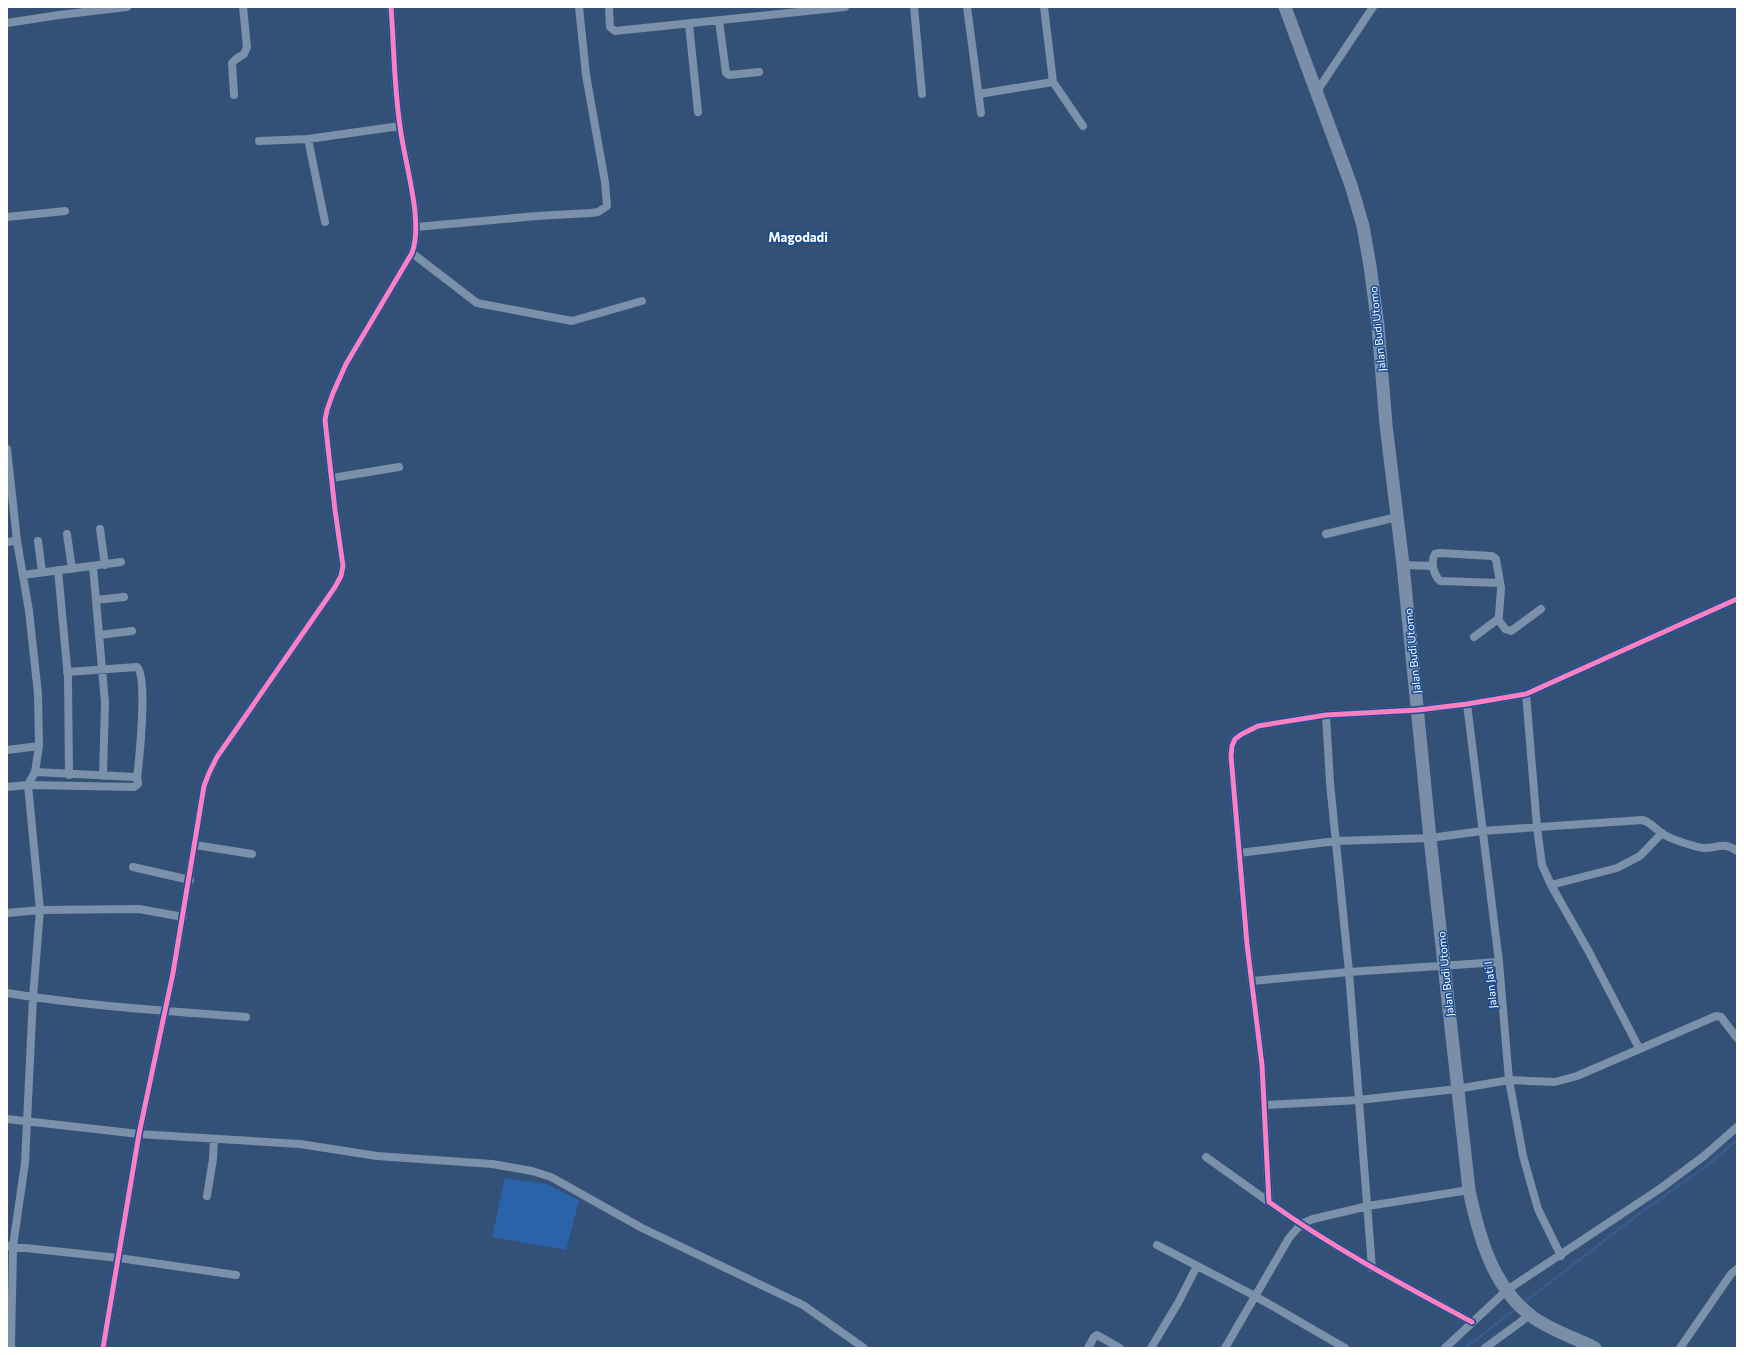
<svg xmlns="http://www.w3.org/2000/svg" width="1744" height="1355" font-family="Commissioner,sans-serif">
	<rect width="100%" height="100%" fill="#335077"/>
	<path fill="#2a63a9" d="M505 1178 546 1184 579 1200 566 1250 492 1237Z"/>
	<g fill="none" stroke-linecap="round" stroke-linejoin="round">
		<path stroke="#365c8e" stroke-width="2.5" d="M1522 1304 1644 1210 1708 1165 1737 1140
			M1465 1348 1517 1308"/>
		<path stroke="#7b90a9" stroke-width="8" d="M609 7 610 27 615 31 845 7
			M914 7 922 94
			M967 7 981 113
			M1044 7 1053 82 1083 126
			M719 21 726 73 729 75 759 72
			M7 23 59 15 127 7
			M689 24 698 112
			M1317 91 1373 7
			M979 94 1053 82
			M234 95 232 63 236 59 244 54 247 47 243 7
			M308 139 325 222
			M259 141 308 139 400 126
			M7 217 65 211
			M416 227 537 216 591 213 598 212 607 206 605 182 586 75 579 7
			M412 253 477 303 572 321 642 301
			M7 449 17 541 29 611 38 694 39 746 35 772 28 785
			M332 478 399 467
			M100 529 105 565
			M67 534 72 569
			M1326 534 1397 517
			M38 541 42 572
			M7 542 17 541
			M1403 565 1433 566
			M93 566 105 703 103 776
			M58 570 68 678 69 775
			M23 575 121 562
			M96 600 124 597
			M1498 619 1505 629 1511 631 1541 609
			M99 635 132 631
			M1474 637 1498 619 1499 616 1501 588 1496 559 1492 556 1440 553 1435 554C1430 562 1434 575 1440 581L1500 583
			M67 672 137 667C148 675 139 761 137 779
			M1526 694 1537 827 1542 865 1551 885 1589 952 1639 1048
			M1467 704 1499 962 1509 1080 1523 1156 1538 1209 1561 1256
			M1326 715 1330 783 1349 972 1372 1268
			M7 750 39 746
			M28 785 134 787 138 784V781L135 777 35 772
			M7 787 28 785 40 910 33 997 25 1163 13 1246 11 1348
			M195 845 252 854
			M1239 853 1336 841 1430 838 1482 831 1642 820C1651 822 1655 829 1663 834 1672 840 1687 844 1698 847 1714 852 1720 839 1737 851
			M133 867 190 880
			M1551 885 1617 868 1640 856 1662 833
			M7 913 40 910 139 909 183 917
			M1252 981 1349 972 1499 962
			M7 993C86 1006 167 1011 246 1017
			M1265 1105 1359 1100 1457 1089 1509 1080 1555 1082 1577 1076 1716 1016 1721 1017 1737 1038
			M7 1119 139 1134 300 1144 377 1156 492 1164 532 1171 551 1177 642 1228 803 1305 864 1348
			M1206 1157 1269 1202
			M207 1196 213 1159 214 1139
			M1157 1245 1255 1296 1345 1348
			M7 1246 119 1258 236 1275
			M1472 1322C1403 1285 1333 1248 1269 1202L1262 1065 1247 944 1231 756 1232 746 1235 739 1242 734 1258 726 1326 715 1418 710 1467 704 1526 694 1737 599
			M103 1348 139 1134 173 973 204 786 209 773 217 757 335 587 341 576 343 566 335 510 325 420 327 410 333 393 346 364 412 253C424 220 404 162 400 126 394 87 394 46 391 7
			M1088 1348 1094 1337 1097 1335 1120 1348
			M1151 1348 1178 1303 1197 1266
			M1225 1348 1289 1238 1301 1224 1313 1219 1368 1206 1469 1190
			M1445 1348 1507 1290 1661 1188 1704 1156 1737 1127
			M1485 1348 1530 1315
			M1680 1348 1731 1274 1737 1269"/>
		<path stroke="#7a8ea8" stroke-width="13" d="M1285 7 1351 185 1363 226 1370 266 1378 326 1386 425 1403 565 1430 838 1469 1190C1479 1237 1493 1289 1534 1318 1553 1331 1575 1338 1595 1348"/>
		<defs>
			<path id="cycleway" d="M1472 1322C1403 1285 1333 1248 1269 1202L1262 1065 1247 944 1231 756 1232 746 1235 739 1242 734 1258 726 1326 715 1418 710 1467 704 1526 694 1737 599
				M103 1348 139 1134 173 973 204 786 209 773 217 757 335 587 341 576 343 566 335 510 325 420 327 410 333 393 346 364 412 253C424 220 404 162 400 126 394 87 394 46 391 7"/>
		</defs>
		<use href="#cycleway" stroke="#174c93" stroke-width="8"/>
		<use href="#cycleway" stroke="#ff80c0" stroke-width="5"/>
	</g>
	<g text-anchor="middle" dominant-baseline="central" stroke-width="3" stroke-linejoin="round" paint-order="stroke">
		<g font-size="11" fill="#fff" stroke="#174c93">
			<text transform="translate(1377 329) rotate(-96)">Jalan Budi Utomo</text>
			<text transform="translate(1412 651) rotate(-96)">Jalan Budi Utomo</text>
			<text transform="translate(1445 974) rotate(-96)">Jalan Budi Utomo</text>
			<text transform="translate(1490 985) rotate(-96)">Jalan Jati I</text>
		</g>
		<g font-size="13" font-weight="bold" fill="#fff" stroke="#174c93">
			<text x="798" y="237">Magodadi</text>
		</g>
	</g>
	<rect width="1744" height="1355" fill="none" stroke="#ffffff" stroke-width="16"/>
</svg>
